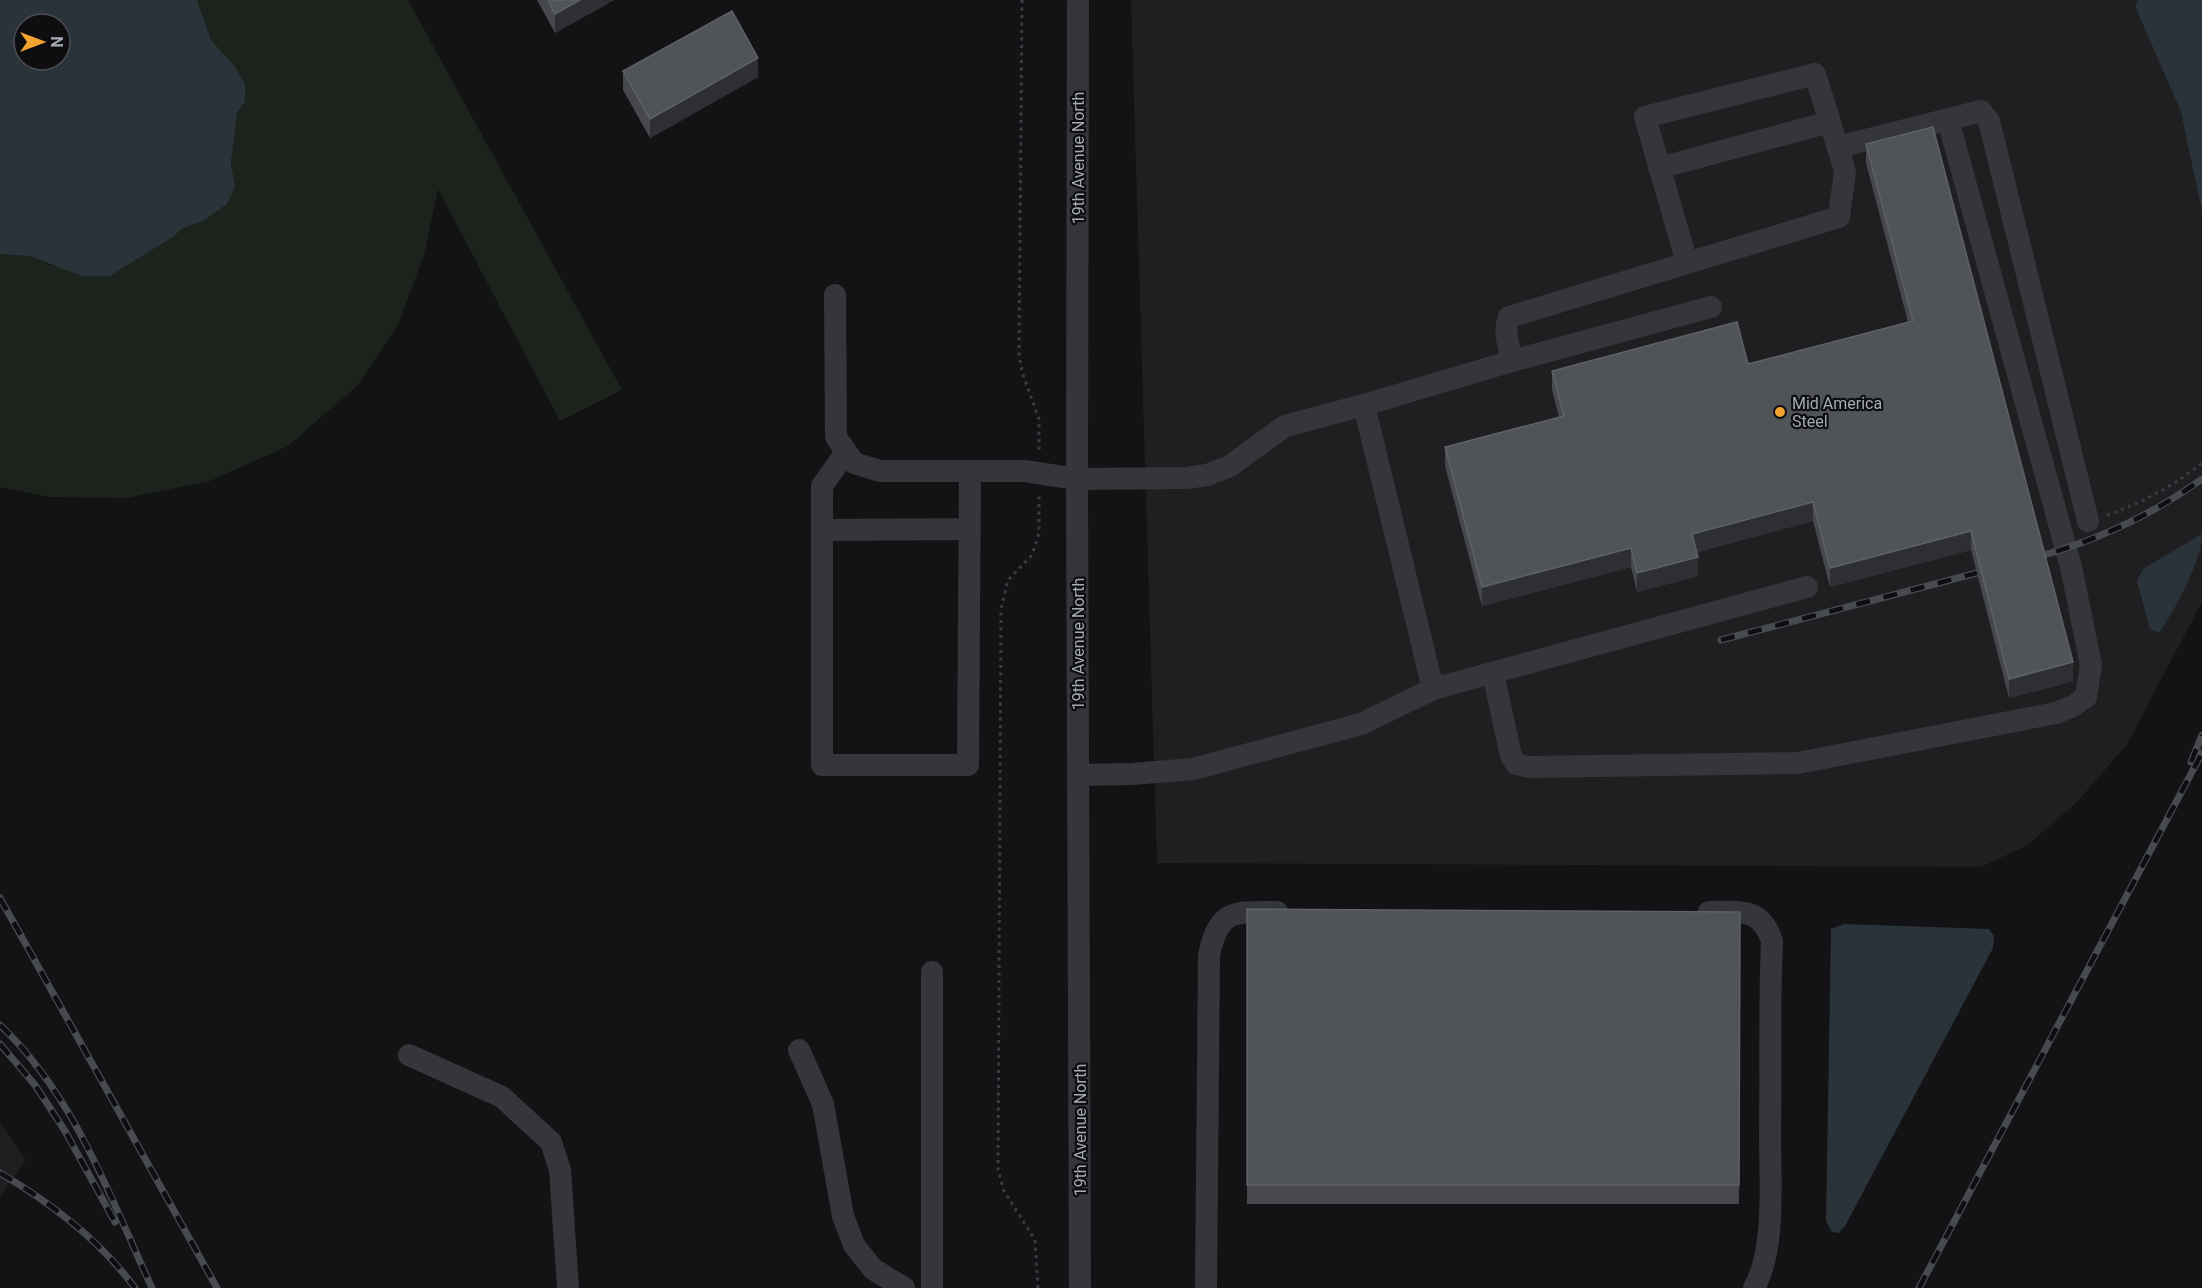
<svg xmlns="http://www.w3.org/2000/svg" width="2202" height="1288" font-family="Roboto,sans-serif">
	<rect width="100%" height="100%" fill="#131315"/>
	<path fill="#1f1f22" d="M1131 0H2202V602L2126 746 2077 802 2028 845 1981 867 1157 863Z
		M0 1122 26 1160 0 1197Z"/>
	<path fill="#1b231c" d="M197 0H408L622 390 560 421 438 189 424 255 398 325 358 385 288 446 210 481 126 498 49 497 0 487V254L29 256 53 266 110 276 173 237 183 228 203 221 235 188 231 163 237 113 245 102 233 64 211 40Z"/>
	<path fill="#2a3339" fill-rule="evenodd" d="M0 0H197L211 40 233 64 245 83V102L237 113 231 163 235 187 227 204 203 221 183 228 173 237 110 276H82L29 256 0 254ZM24 24H60V60H24Z
		M2138 0H2202V211L2181 112 2135 6Z
		M2202 534C2202 560 2174 612 2159 633L2150 629 2137 581 2143 569Z
		M1844 924 1989 929 1994 936 1993 948 1845 1226 1839 1233 1832 1232 1826 1221 1831 929Z"/>
	<g fill="none" stroke-linecap="round" stroke-linejoin="round">
		<path stroke="#3a3d41" stroke-width="3" stroke-dasharray="3 4.5" stroke-linecap="butt" d="M1022 0 1019 355 1022 372 1039 419V452
			M2107 515C2140 504 2175 485 2202 463
			M1038 1288 1035 1240 1004 1191 998 1170 1001 609 1008 580 1032 555 1039 533V492"/>
		<path stroke="#34363a" stroke-width="22" d="M1078 0 1077 485 1080 1288
			M1838 147 1981 111 1989 121 2088 521
			M1659 168 1830 122
			M835 295 836 437 854 463 880 471H1024L1077 479 1186 478 1207 475 1230 466 1285 426 1364 405 1433 689 1361 724 1193 769 1132 774 1079 775
			M1512 361C1509 347 1503 331 1509 317L1839 217 1845 171 1815 74 1645 117 1687 263
			M1364 405 1512 361 1711 307
			M846 452 822 486V765H968L970 471
			M822 530 970 529
			M1493 673 1511 756 1516 764 1529 767 1798 763 2056 713 2073 706 2086 697 2091 665 2071 567 1948 120
			M1433 689 1807 587
			M1709 912C1740 912 1761 907 1772 941 1769 1006 1771 1070 1770 1135 1770 1180 1776 1249 1754 1288
			M932 972V1288
			M799 1050 823 1104 843 1216 854 1245 873 1269 904 1288
			M409 1055 502 1097 551 1142 560 1170 568 1288
			M1206 1288 1209 955C1219 908 1235 912 1277 912"/>
		<defs>
			<path id="rail" d="M2029 559C2092 543 2149 517 2202 479
				M1721 640 1992 569
				M2191 762 2202 735
				M0 898 217 1288
				M0 1025C75 1096 110 1197 152 1288
				M0 1044 35 1085 65 1131 115 1222
				M0 1173C51 1203 100 1240 135 1288
				M1919 1288 2202 753"/>
		</defs>
		<use href="#rail" stroke="#474a4f" stroke-width="7"/>
		<use href="#rail" stroke="#0e0e10" stroke-width="4.5" stroke-dasharray="14" stroke-linecap="butt"/>
	</g>
	<path fill="#46484d" d="M537 0H614L555 33Z
		M623 71 758 77 650 138 623 90Z
		M1866 144 2073 681 2009 698 1971 550 1830 587 1813 521 1697 552 1698 576 1637 592 1631 567 1482 606 1445 466V447L1559 417 1552 390V371L1748 364 1908 322 1866 163Z
		M1247 909 1740 912 1739 1204H1247Z"/>
	<path fill="#2d2f32" d="M580 0H614L555 33V14Z
		M758 58V77L650 138V119Z
		M1813 502V521L1692 553V534Z
		M1971 531V550L1830 587V568Z
		M1631 548V567L1482 606V587Z
		M1698 557V576L1637 592V573Z
		M2073 662V681L2009 698V679Z"/>
	<path fill="#505358" stroke="#5e6167" stroke-width="1.5" d="M548 0H580L555 14Z
		M732 11 758 58 650 119 623 71Z
		M1933 127 2073 662 2009 679 1971 531 1830 568 1813 502 1692 534 1698 557 1637 573 1631 548 1482 587 1445 447 1564 416 1552 371 1737 322 1748 364 1913 321 1866 144Z
		M1247 909 1740 912 1739 1185H1247Z"/>
	<circle fill="#f2a32e" stroke="#0e0e10" stroke-width="2" cx="1780" cy="412" r="6"/>
	<g text-anchor="middle" dominant-baseline="central" stroke-width="4.5" stroke-linejoin="round" paint-order="stroke">
		<g font-size="16" fill="#a5abb5" stroke="#0e0e10">
			<text transform="translate(1078 158) rotate(-90)">19th Avenue North</text>
			<text transform="translate(1078 644) rotate(-90)">19th Avenue North</text>
			<text transform="translate(1080 1130) rotate(-90)">19th Avenue North</text>
		</g>
		<g font-size="16" fill="#a5abb5" stroke="#0e0e10" text-anchor="start">
			<text x="1792" y="403">Mid America<tspan x="1792" dy="18">Steel</tspan></text>
		</g>
	</g>
	<g transform="translate(42 42) rotate(90)"><circle r="28" fill="#0e0e10" stroke="#4a4d52" stroke-width="1.5"/>
	<path d="M0-4.5L10 22L0 15L-10 22Z" fill="#f2a32e"/>
	<text y="-9" font-size="16" font-weight="bold" text-anchor="middle" fill="#a5abb5">N</text>
	</g>
</svg>
